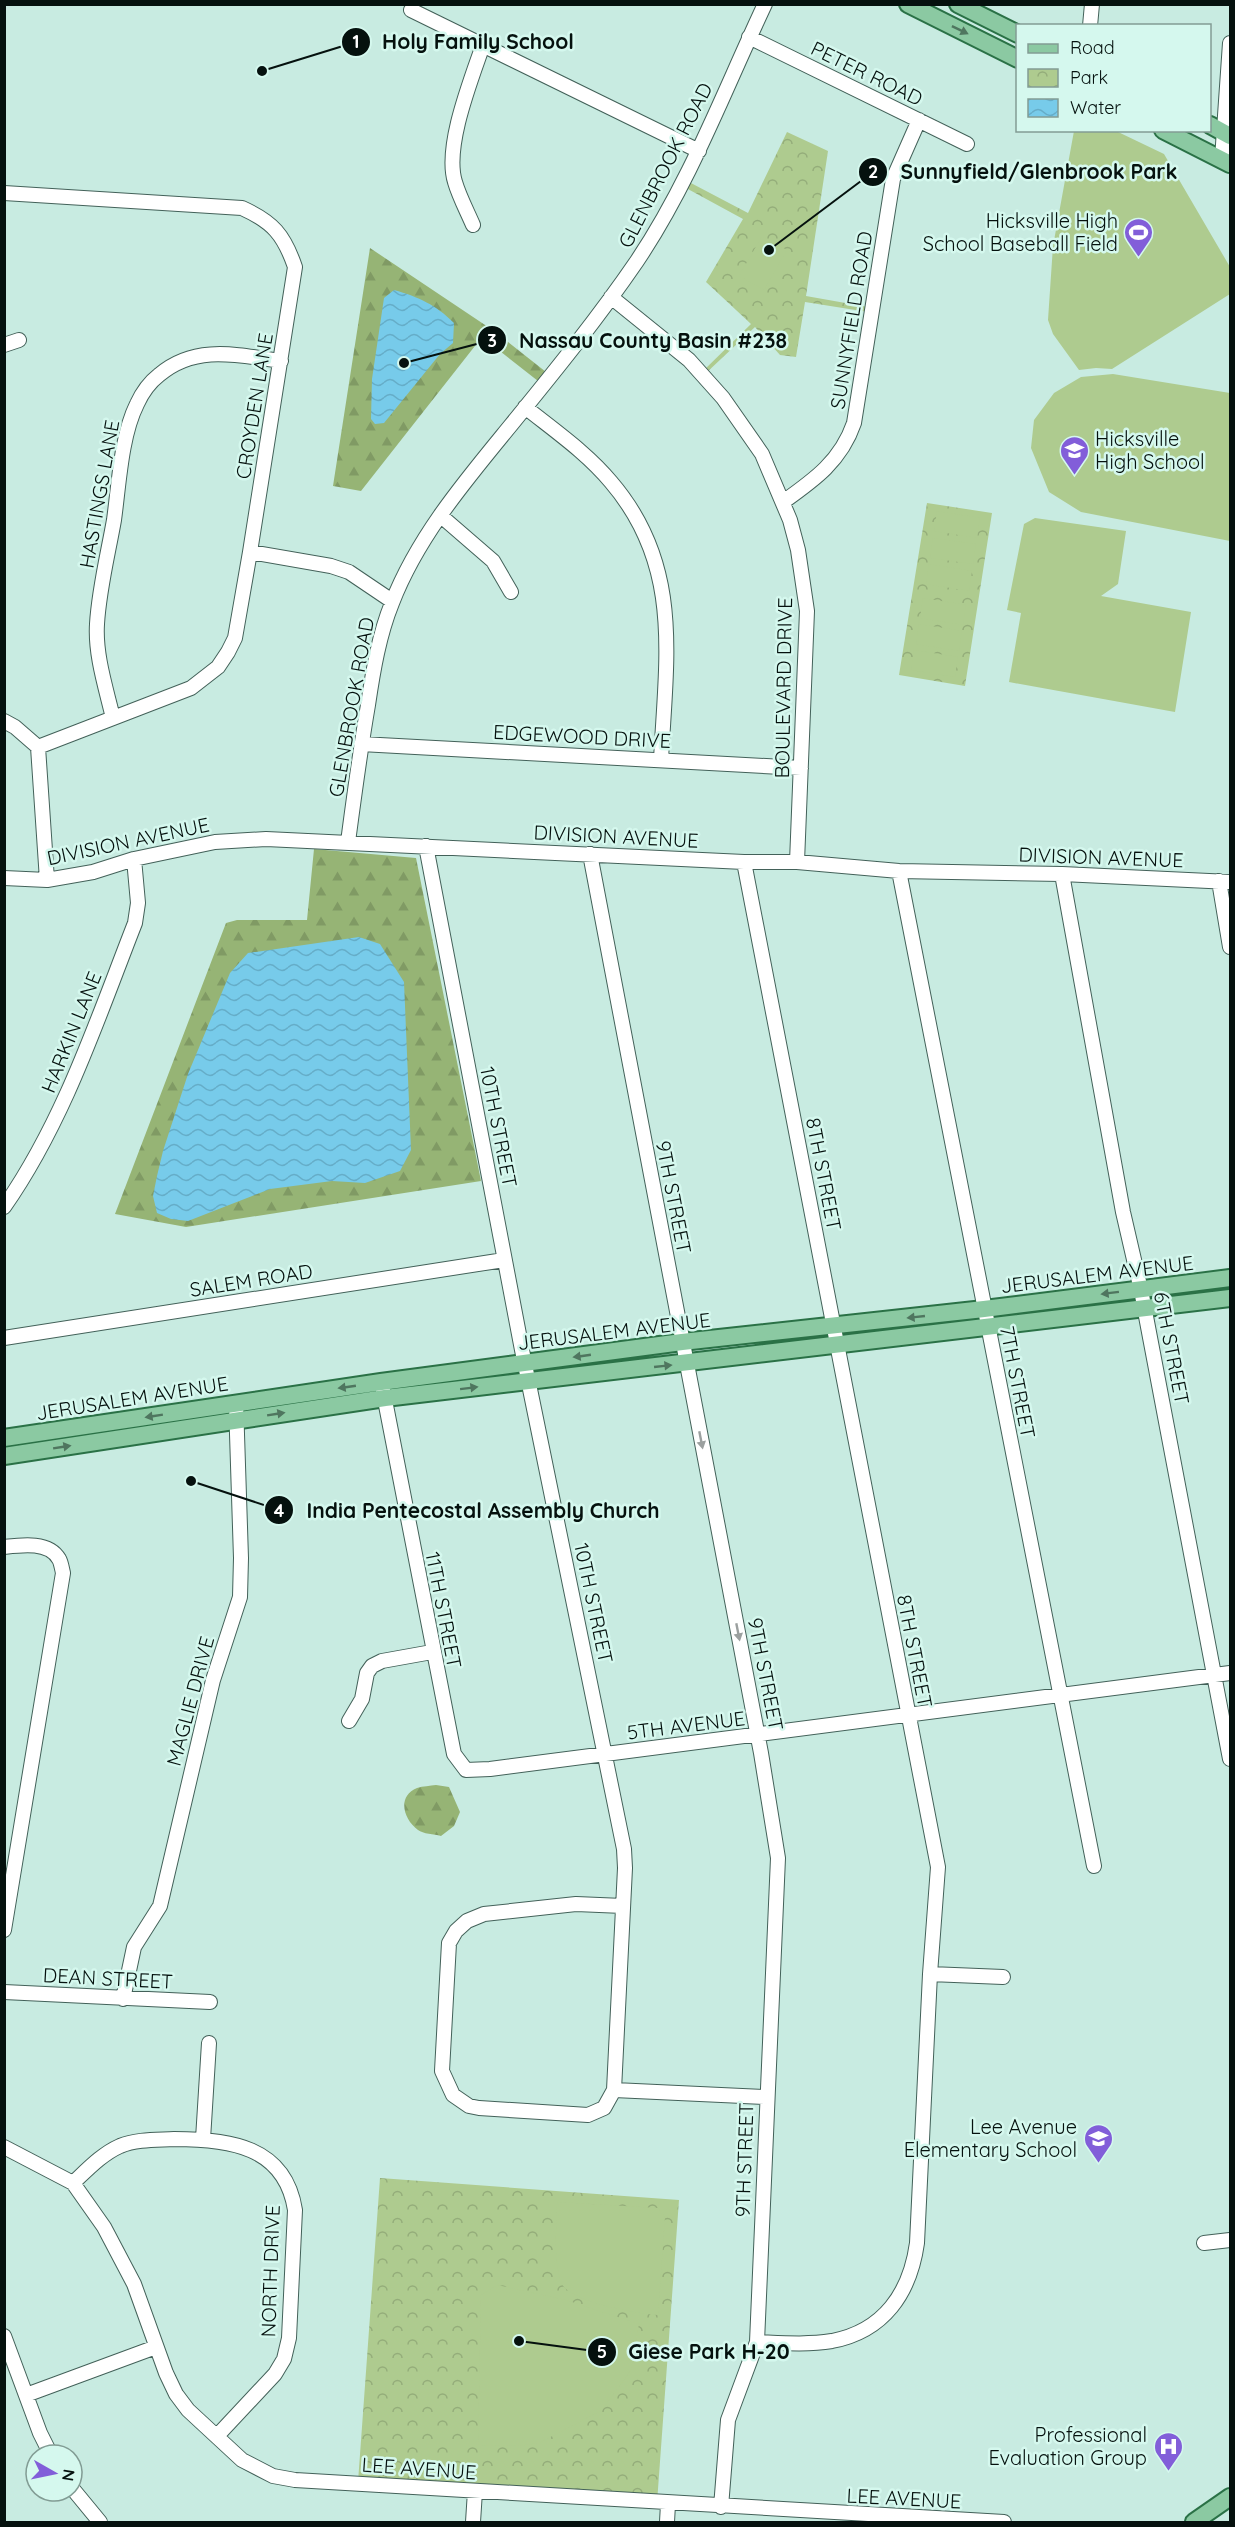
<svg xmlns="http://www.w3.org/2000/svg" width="1235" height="2527" font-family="Quicksand,sans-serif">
	<defs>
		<pattern id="forest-firs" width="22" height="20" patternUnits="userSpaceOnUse" patternTransform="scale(1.5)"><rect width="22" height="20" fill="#96b475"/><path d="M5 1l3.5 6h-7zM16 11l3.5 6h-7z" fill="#809a64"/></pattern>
		<pattern id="park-crowns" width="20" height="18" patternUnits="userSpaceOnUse" patternTransform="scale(1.5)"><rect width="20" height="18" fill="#aecb8f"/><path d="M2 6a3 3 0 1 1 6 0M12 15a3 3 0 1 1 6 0" fill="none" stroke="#94ad7a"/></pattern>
		<pattern id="water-waves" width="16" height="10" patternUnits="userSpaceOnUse" patternTransform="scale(1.5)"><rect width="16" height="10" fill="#77cbea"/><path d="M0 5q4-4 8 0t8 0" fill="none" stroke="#65adc8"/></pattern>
	</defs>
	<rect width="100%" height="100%" fill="#c8ebe1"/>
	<path fill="url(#forest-firs)" d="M370 248 494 331 546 372 538 381 482 337 361 491 333 486Z
		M314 849 416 858 481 1181 186 1227 115 1214 226 923 237 920H307Z
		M436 1785 449 1787 460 1812 454 1826 441 1836C434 1834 423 1834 418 1830 403 1819 397 1796 417 1788 423 1786 430 1786 436 1785Z"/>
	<path fill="url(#park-crowns)" d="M787 132 828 151 806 296 868 307V312L805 302 796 357 780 355 755 327 705 374 702 372 751 324 706 282 743 219 686 188 689 182 748 213Z
		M927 503 992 513 965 686 899 675Z
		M380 2178 679 2200 657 2503 358 2482Z"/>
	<path fill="#aecb8f" d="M1074 131H1116L1164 154 1230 267V294L1112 369 1096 368 1079 370 1053 334 1048 320 1053 246Z
		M762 236 787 250 764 290 739 276Z
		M1113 374 1230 393V541L1081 512 1049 492 1031 448 1034 420 1054 393 1081 377Z
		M937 511 980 518 977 538 934 531Z
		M1035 518 1126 531 1118 584 1101 596 1191 612 1175 712 1009 682 1021 613 1007 610 1024 524Z
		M933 538 976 544 973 564 930 558Z
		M929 564 972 571 969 591 926 584Z
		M923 598 966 605 963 625 920 618Z
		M919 624 962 631 959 651 916 644Z
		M914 650 958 657 955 677 911 670Z
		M558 2202 658 2208 665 2217 658 2315C639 2314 570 2302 562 2284 553 2262 557 2232 556 2209Z
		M497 2285 566 2300 639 2324 631 2370 602 2410 539 2443 518 2446 478 2445 481 2295Z"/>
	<path fill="url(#water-waves)" d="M394 290C419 297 436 305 454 323L453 343 440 354 384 423 375 424 371 419 372 379 384 298Z
		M359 937 380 944 404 982 411 1150 400 1171 365 1183 332 1181 270 1189 188 1221 171 1219 157 1213 153 1196 157 1176 163 1151 188 1074 230 973 248 953Z"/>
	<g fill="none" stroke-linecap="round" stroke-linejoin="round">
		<defs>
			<path id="minor" d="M411 10 699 151
				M1090 26 1092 4
				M749 37 967 144
				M1222 159 1230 43
				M4 193 242 208C273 222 284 235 295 267L250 552 235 638 228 652 218 667 191 688 38 747
				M473 225C467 211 459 196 455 182 444 147 471 80 483 45
				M611 297 689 360 723 398 762 454 790 520 798 550 807 611 797 862
				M4 345 19 340
				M525 407C555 431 587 453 611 482 683 566 666 658 661 760
				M783 502C814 480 841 461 854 423L893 179 919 120
				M441 516 493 561 511 592
				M250 552 331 566 349 572 392 601
				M113 718C106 688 95 655 97 624 99 589 108 554 114 520 119 484 121 436 137 404 142 393 150 382 159 375 195 344 238 355 281 361
				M4 721 15 727 38 747 47 880
				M361 744 801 768
				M348 842C354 797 360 751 368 705 373 671 379 635 392 603 418 536 466 480 511 425 555 371 598 318 637 261 690 182 724 91 765 4
				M426 846 522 1350 624 1849 625 1868 614 2090 604 2108 588 2115 479 2108 469 2106 453 2095 442 2071 449 1943 456 1931 467 1921 484 1914 576 1904 623 1906
				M590 854 761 1753 778 1858 757 2342 728 2420 721 2507
				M744 862 938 1867 930 1974 917 2243C910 2293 884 2331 832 2341 807 2345 782 2343 757 2342
				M899 871 1094 1866
				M1062 874 1123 1212 1141 1290 1230 1759
				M4 878 47 880 93 872 134 859 215 842 266 839 744 862H797L899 871 1062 874 1230 882
				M1219 881 1230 947
				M4 1207C64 1121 97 1020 135 923L138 903 134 859
				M4 1338 504 1260
				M383 1390 454 1754 466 1770 490 1769 1230 1673
				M4 1547C21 1545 49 1541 59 1559 61 1562 62 1569 63 1573L4 1930
				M349 1721 362 1699 367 1673 372 1666 382 1661 432 1652
				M930 1974 1003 1977
				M4 1992 210 2002
				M123 1999 134 1947 160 1906 213 1680 240 1597 241 1558 236 1403
				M614 2090 766 2097
				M203 2139 209 2043
				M4 2147 73 2183 104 2227 134 2284 166 2373 176 2394 188 2410 242 2460 273 2476 295 2480 1004 2522
				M73 2183C88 2169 102 2154 120 2146 137 2139 157 2140 174 2139 229 2139 285 2146 295 2210L289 2338 284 2359 275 2374 217 2436
				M1204 2243 1230 2240
				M4 2336 40 2433 51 2455
				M26 2395 156 2347
				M72 2488 100 2522
				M473 2522 475 2491
				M667 2522 668 2504"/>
			<path id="major" d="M908 4 1018 59
				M958 4 1018 34
				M1210 125 1230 136
				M1163 130 1230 164
				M4 1438 381 1382 682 1342 984 1309 1230 1278
				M4 1456 385 1398 1230 1298
				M1194 2522 1230 2497"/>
		</defs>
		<use href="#minor" stroke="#436159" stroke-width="16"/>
		<use href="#major" stroke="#2a7146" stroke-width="20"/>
		<use href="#minor" stroke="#fff" stroke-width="14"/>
		<use href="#major" stroke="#8bc9a2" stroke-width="16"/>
	</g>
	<defs><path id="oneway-solid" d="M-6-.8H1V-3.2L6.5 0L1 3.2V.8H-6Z" transform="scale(1.5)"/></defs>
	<g fill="#4f765f">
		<use href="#oneway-solid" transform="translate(960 30) rotate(26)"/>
		<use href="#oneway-solid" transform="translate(1110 1293) rotate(173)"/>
		<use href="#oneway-solid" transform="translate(916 1317) rotate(174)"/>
		<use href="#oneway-solid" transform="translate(582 1356) rotate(172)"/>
		<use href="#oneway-solid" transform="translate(663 1366) rotate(-6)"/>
		<use href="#oneway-solid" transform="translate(347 1387) rotate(172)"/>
		<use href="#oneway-solid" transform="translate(469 1388) rotate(-7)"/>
		<use href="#oneway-solid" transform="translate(276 1414) rotate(-9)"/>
		<use href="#oneway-solid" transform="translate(154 1416) rotate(171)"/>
		<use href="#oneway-solid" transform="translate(62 1447) rotate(-9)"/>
	</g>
	<g fill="#9ba09f">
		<use href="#oneway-solid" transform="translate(701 1440) rotate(79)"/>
		<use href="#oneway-solid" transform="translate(738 1632) rotate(79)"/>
	</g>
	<defs>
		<symbol id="stadium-pin" viewBox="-11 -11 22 30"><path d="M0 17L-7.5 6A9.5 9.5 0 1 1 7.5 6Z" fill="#825ed9" stroke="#d5f8ee"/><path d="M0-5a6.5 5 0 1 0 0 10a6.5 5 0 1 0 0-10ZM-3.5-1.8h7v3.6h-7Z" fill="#fff"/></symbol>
		<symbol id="school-pin" viewBox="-11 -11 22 30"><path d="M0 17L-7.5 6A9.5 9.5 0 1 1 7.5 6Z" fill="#825ed9" stroke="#d5f8ee"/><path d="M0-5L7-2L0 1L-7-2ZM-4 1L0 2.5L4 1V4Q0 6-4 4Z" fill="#fff"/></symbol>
		<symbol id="hospital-pin" viewBox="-11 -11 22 30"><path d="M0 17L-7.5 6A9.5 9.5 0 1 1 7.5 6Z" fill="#825ed9" stroke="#d5f8ee"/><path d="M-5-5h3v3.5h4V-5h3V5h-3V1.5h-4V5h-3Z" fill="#fff"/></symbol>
	</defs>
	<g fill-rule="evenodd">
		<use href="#stadium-pin" x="1122" y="216" width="33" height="45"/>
		<use href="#school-pin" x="1058" y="434" width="33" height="45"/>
		<use href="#school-pin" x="1082" y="2122" width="33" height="45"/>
		<use href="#hospital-pin" x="1152" y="2430" width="33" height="45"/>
	</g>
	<g text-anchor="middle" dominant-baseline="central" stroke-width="5" stroke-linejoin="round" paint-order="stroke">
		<g font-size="20" fill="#05110e" stroke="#d5f8ee">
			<text transform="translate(867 73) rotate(26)">PETER ROAD</text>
			<text transform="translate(665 165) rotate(-63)">GLENBROOK ROAD</text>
			<text transform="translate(851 320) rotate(-81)">SUNNYFIELD ROAD</text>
			<text transform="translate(254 406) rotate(-81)">CROYDEN LANE</text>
			<text transform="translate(99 494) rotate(-80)">HASTINGS LANE</text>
			<text transform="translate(783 688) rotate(-89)">BOULEVARD DRIVE</text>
			<text transform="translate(351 707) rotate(-80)">GLENBROOK ROAD</text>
			<text transform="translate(582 736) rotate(3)">EDGEWOOD DRIVE</text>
			<text transform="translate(616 836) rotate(3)">DIVISION AVENUE</text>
			<text transform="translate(128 841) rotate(-12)">DIVISION AVENUE</text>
			<text transform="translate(1101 857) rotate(2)">DIVISION AVENUE</text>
			<text transform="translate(71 1032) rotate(-68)">HARKIN LANE</text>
			<text transform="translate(499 1127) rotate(79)">10TH STREET</text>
			<text transform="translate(824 1174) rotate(79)">8TH STREET</text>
			<text transform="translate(674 1197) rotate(79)">9TH STREET</text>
			<text transform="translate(1097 1274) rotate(-7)">JERUSALEM AVENUE</text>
			<text transform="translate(251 1280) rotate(-9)">SALEM ROAD</text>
			<text transform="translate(614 1331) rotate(-7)">JERUSALEM AVENUE</text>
			<text transform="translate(1172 1348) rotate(79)">6TH STREET</text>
			<text transform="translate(1018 1382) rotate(79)">7TH STREET</text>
			<text transform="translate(132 1398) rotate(-9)">JERUSALEM AVENUE</text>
			<text transform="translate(594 1603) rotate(78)">10TH STREET</text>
			<text transform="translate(444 1610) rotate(79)">11TH STREET</text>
			<text transform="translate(915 1651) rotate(79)">8TH STREET</text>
			<text transform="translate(766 1674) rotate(79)">9TH STREET</text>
			<text transform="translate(190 1701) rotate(-75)">MAGLIE DRIVE</text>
			<text transform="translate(686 1725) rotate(-7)">5TH AVENUE</text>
			<text transform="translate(108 1978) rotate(3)">DEAN STREET</text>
			<text transform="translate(744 2160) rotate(-88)">9TH STREET</text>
			<text transform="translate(270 2271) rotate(-88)">NORTH DRIVE</text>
			<text transform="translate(419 2468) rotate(4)">LEE AVENUE</text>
			<text transform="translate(904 2498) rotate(3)">LEE AVENUE</text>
		</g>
		<g font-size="20" fill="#05110e" stroke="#d5f8ee" text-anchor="end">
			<text x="1118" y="220">Hicksville High<tspan x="1118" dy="23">School Baseball Field</tspan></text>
			<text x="1095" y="438" text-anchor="start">Hicksville<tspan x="1095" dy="23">High School</tspan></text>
			<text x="1077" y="2126">Lee Avenue<tspan x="1077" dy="23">Elementary School</tspan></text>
			<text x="1147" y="2434">Professional<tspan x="1147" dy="23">Evaluation Group</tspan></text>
		</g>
	</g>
	<path fill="none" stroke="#05110e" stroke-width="2" d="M262 71L356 42M769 250L873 172M404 363L492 340M191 1481L279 1510M519 2341L602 2352"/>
	<g fill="#05110e" stroke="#d5f8ee" stroke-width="2">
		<circle cx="262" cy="71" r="6"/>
		<circle cx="769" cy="250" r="6"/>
		<circle cx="404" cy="363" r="6"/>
		<circle cx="191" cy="1481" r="6"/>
		<circle cx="519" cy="2341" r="6"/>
		<circle cx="356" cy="42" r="15"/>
		<circle cx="873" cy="172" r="15"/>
		<circle cx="492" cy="340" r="15"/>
		<circle cx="279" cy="1510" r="15"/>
		<circle cx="602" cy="2352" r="15"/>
	</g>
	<g font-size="18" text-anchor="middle" font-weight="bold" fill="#fff">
		<text x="356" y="48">1</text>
		<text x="873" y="178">2</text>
		<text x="492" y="347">3</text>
		<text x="279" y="1517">4</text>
		<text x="602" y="2358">5</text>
	</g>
	<g font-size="21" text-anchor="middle" font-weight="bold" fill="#05110e" stroke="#d5f8ee" stroke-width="5" stroke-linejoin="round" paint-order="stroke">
		<text x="478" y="49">Holy Family School</text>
		<text x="1039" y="179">Sunnyfield/Glenbrook Park</text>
		<text x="653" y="348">Nassau County Basin #238</text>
		<text x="483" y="1518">India Pentecostal Assembly Church</text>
		<text x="709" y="2359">Giese Park H-20</text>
	</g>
	<rect width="1235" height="2527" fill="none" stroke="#05110e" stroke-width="12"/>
	<rect x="1016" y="24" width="195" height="108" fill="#d5f8ee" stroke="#829c94" stroke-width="1.5"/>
	<rect x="1028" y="44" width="30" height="9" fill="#8bc9a2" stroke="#829c94" stroke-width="1.5"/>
	<text x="1070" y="54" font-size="18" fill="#05110e">Road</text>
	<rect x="1028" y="69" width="30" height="18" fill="url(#park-crowns)" stroke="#829c94" stroke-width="1.5"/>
	<text x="1070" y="84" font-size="18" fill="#05110e">Park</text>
	<rect x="1028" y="99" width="30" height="18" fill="url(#water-waves)" stroke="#829c94" stroke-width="1.5"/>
	<text x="1070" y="114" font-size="18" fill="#05110e">Water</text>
	<g transform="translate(54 2473) rotate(99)"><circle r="28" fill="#d5f8ee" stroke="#829c94" stroke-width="1.5"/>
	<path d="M0-4.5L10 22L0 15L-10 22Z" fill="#825ed9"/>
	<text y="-9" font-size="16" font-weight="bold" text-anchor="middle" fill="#05110e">N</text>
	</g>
</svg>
